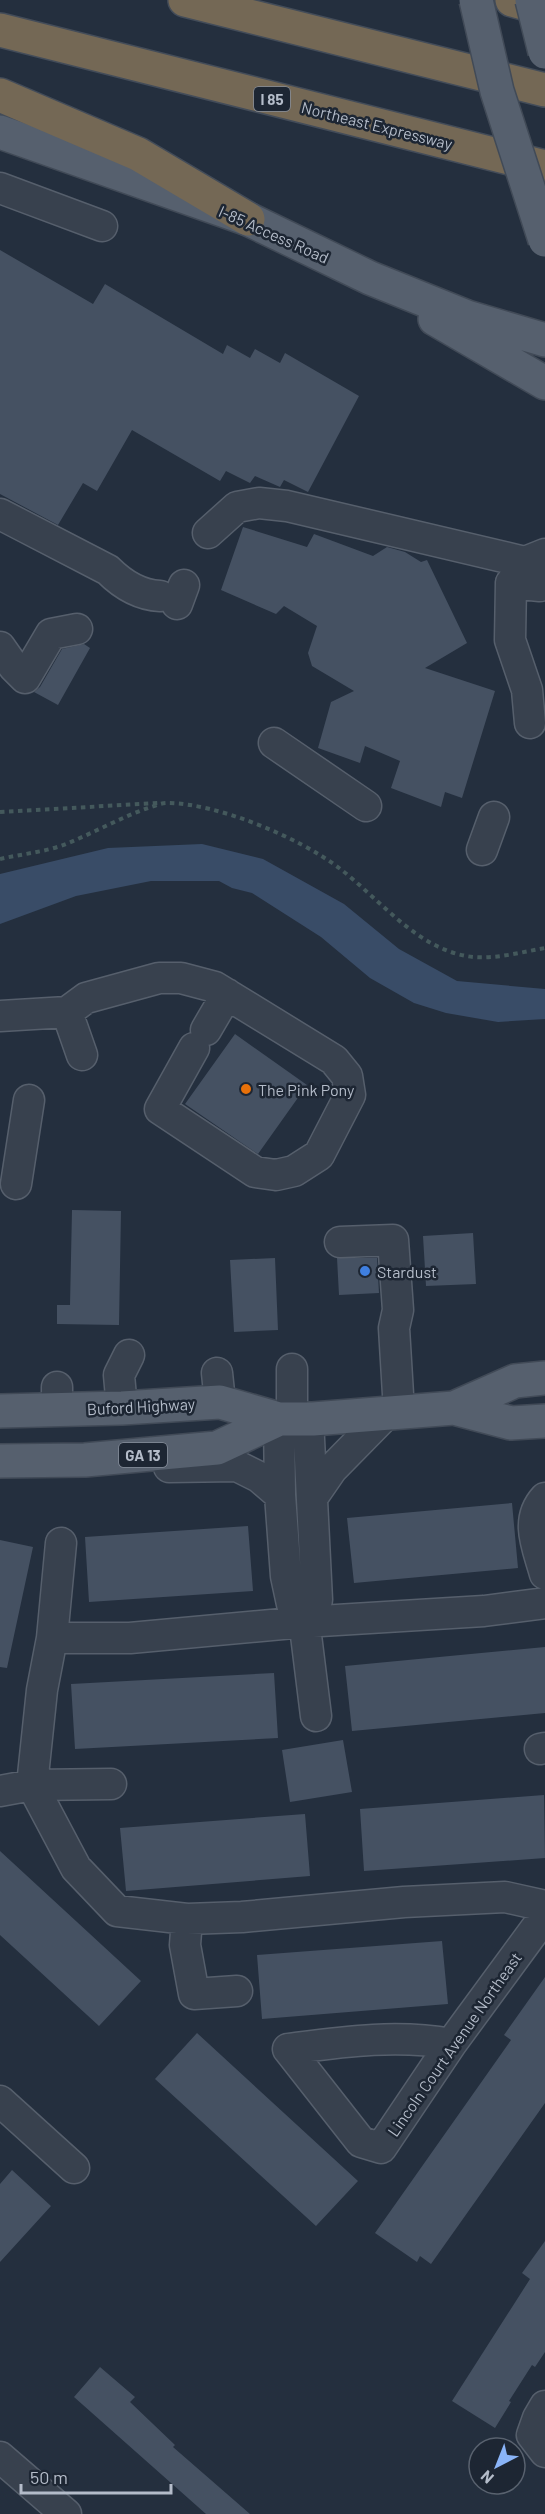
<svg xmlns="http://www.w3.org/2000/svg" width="545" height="2514" font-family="Barlow,sans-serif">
	<rect width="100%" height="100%" fill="#242f3e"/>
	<path fill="#394c67" d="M202 844 263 859 344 904 399 949 457 981 545 989V1019L498 1022 446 1013 414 1003 370 978 321 937 252 893 232 888 219 881H151L76 896 0 924V874L108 848Z"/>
	<path fill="#455162" d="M0 250 93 304 105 284 223 354 227 345 250 358 255 349 280 363 285 353 359 396 308 492 284 480 280 487 255 476 250 483 226 471 220 481 132 430 97 491 83 483 58 525 0 494Z
		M243 527 307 547 314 534 373 556 387 547 405 552 421 562 427 560 467 643 425 668 495 691 462 798 445 792 441 807 391 788 400 761 365 746 360 763 318 748 331 702 354 691 312 666 308 653 317 626 284 606 276 614 221 590Z
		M84 644 90 648 58 705 34 692 40 687 62 649Z
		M235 1034 307 1085 258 1154 185 1104Z
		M72 1210 121 1211 119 1325 57 1324V1305H70Z
		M473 1233 476 1284 426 1286 423 1236Z
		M275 1258 278 1330 234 1332 230 1260Z
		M337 1258H377L379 1293 339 1295Z
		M512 1503 518 1568 354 1583 347 1518Z
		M248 1526 253 1591 89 1602 85 1537Z
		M0 1540 33 1547 7 1668 0 1667Z
		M545 1647V1713L352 1731 345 1666Z
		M274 1673 278 1738 75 1749 71 1684Z
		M343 1740 352 1792 290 1802 282 1750Z
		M544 1795 545 1858 364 1871 360 1809Z
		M305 1814 310 1876 126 1891 120 1828Z
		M0 1851 141 1981 99 2026 0 1935Z
		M442 1941 448 2004 262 2019 257 1955Z
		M545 1977V2103L431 2264 420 2256 417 2262 375 2233 511 2040 504 2035Z
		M197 2033 358 2181 316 2226 155 2079Z
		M12 2170 51 2206 0 2262V2184Z
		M545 2241V2352L535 2367 532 2365 509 2401 511 2402 495 2428 452 2401 530 2279 522 2273Z
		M100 2367 135 2397 130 2402 175 2445 173 2447 250 2514H206L74 2397Z"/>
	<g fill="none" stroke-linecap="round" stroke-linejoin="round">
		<defs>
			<path id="minor" d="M0 188 102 226
				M0 514 108 570C123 585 139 595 160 596
				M208 533 237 507 259 503 287 506 525 562
				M511 583 540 586 545 584
				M177 604 184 585
				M0 647 14 667 25 678 51 634 77 629
				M530 723 527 690 510 640 511 583 525 562 545 554
				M274 743 366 806
				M482 850 494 817
				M67 1012 82 1055
				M0 1016 67 1012 86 998 159 978H181L215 987 334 1060 347 1076 350 1095 319 1155 294 1171 276 1175 255 1172 160 1109 194 1048
				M206 1030 227 994
				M16 1184 29 1100
				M340 1242 393 1240 398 1310 394 1328 399 1411
				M217 1373 220 1402
				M57 1387V1409
				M122 1408 119 1375 129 1355
				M279 1419 280 1495 286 1576 292 1604 304 1622
				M292 1419V1369
				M169 1467 237 1466 259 1477 280 1495
				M312 1498 332 1469 388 1412
				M545 1498C524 1521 538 1548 545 1574
				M302 1603 316 1716
				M545 1603 484 1611 304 1622 130 1638H52L42 1690 32 1785 76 1868 117 1911 187 1919 242 1917 404 1902 505 1897 545 1906
				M304 1622 317 1600 308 1419
				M52 1638 61 1543
				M540 1749 545 1748
				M0 1791 32 1785 111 1784
				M187 1919 185 1945 194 1994 237 1991
				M288 2049 361 2142 381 2148 451 2044 545 1916
				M288 2049C342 2042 396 2034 451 2044
				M0 2101 74 2168
				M545 2406 538 2418 532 2435 545 2452
				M0 2457 66 2514"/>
			<path id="major" d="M0 132 248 219 370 278 467 317 545 340
				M435 319 545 383
				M454 1408 515 1381 545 1378
				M0 1411 122 1408 220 1402 279 1419H313L454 1408 511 1423 545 1421
				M0 1461 85 1460 217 1448 279 1419"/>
			<path id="highway" d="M185 0 545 90
				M512 0 545 9
				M0 30 545 167
				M0 95 138 154 248 219"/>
		</defs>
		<use href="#minor" stroke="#565f6c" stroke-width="33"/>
		<use href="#major" stroke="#414a57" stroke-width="36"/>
		<use href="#highway" stroke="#434c59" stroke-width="36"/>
		<path stroke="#44595c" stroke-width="4" stroke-dasharray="4.5 4.5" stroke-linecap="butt" d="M0 812 158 803
			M0 859C21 854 46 852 66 844 93 833 118 819 145 809 152 807 160 803 167 803 217 803 300 838 339 868 380 899 418 951 473 957 497 959 522 952 545 948"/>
		<use href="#minor" stroke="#38414e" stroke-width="30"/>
		<use href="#major" stroke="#56606e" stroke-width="33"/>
		<use href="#highway" stroke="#746855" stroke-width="33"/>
		<defs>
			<path id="major-bridge" d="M476 0 497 91 545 240
				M532 0 545 52"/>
		</defs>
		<use href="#major-bridge" stroke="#414a57" stroke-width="36" stroke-linecap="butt"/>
		<use href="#major-bridge" stroke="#56606e" stroke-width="33"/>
	</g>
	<circle fill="#e8710a" stroke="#1d2633" stroke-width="2" cx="246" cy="1089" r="6"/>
	<circle fill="#3f7fe0" stroke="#1d2633" stroke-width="2" cx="365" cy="1271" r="6"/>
	<g text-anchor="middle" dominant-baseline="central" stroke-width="5" stroke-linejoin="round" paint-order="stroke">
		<g fill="#1d2633" stroke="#878f9c" stroke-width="1.5">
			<rect x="254" y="87" width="36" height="24" rx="4.5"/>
			<rect x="119" y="1443" width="48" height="24" rx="4.5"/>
		</g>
		<g font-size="15" font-weight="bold" fill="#b4bcc9">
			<text x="272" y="99">I 85</text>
			<text x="143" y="1455">GA 13</text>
		</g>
		<g font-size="16" fill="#b4bcc9" stroke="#1d2633">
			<text transform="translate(377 125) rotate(14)">Northeast Expressway</text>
			<text transform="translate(274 234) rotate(24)">I-85 Access Road</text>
			<text transform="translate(141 1406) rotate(-3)">Buford Highway</text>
			<text transform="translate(454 2044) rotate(-55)">Lincoln Court Avenue Northeast</text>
		</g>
		<g font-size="16" fill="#b4bcc9" stroke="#1d2633" text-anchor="start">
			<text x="258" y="1089">The Pink Pony</text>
			<text x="377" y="1271">Stardust</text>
		</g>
	</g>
	<g transform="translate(497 2466) rotate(222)"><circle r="28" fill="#1d2633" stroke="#59626f" stroke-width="1.5"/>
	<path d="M0-4.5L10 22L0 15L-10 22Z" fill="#8ab4f8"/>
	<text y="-9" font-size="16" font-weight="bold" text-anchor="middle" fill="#b4bcc9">N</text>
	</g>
	<path d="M21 2484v9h150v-9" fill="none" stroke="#b4bcc9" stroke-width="3"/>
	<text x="30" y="2484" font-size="18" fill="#b4bcc9" stroke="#1d2633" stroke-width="4.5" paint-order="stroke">50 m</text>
</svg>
